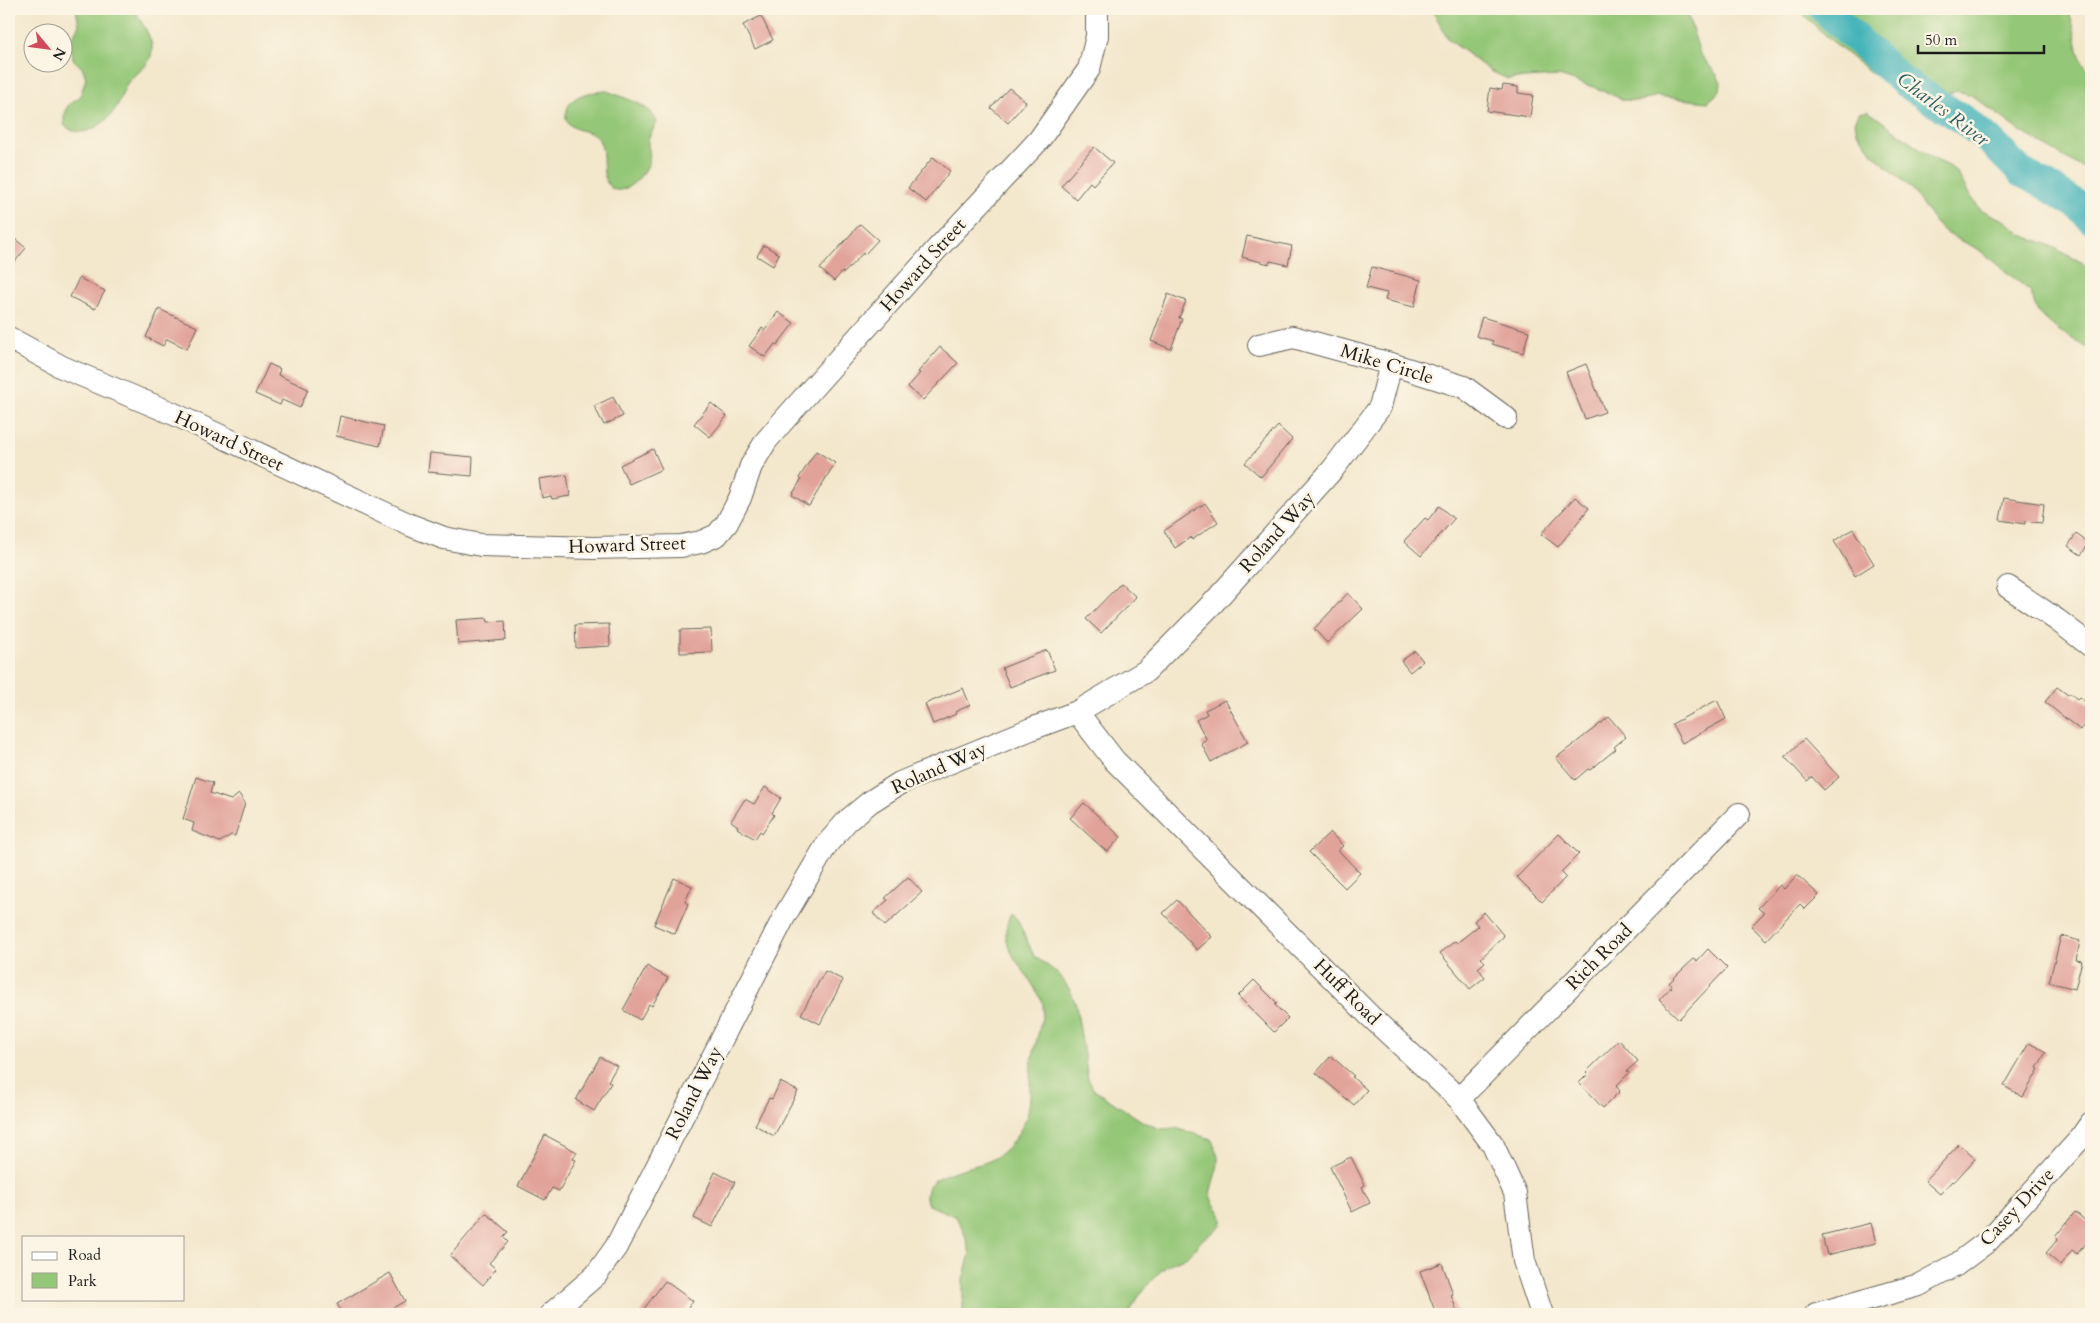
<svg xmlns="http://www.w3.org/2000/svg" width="2100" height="1323" font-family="Cardo,serif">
	<rect width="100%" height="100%" fill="#fcf5e5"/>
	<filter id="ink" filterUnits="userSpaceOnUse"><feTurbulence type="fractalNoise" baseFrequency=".02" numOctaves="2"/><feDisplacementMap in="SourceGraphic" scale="10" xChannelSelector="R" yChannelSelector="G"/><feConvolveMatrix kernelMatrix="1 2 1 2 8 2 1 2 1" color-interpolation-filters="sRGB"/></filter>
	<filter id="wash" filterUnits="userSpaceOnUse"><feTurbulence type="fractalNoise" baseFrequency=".0096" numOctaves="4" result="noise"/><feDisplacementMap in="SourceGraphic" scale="20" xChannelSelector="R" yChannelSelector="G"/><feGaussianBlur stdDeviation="1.12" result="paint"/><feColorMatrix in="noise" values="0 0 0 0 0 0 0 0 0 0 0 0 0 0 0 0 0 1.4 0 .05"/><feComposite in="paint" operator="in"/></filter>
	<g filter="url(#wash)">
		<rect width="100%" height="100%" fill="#f3e7cc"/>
		<path fill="#95c778" stroke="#58724a" d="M76 9H135C139 21 154 38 152 51 150 67 138 71 129 81 123 88 122 98 117 106 107 124 82 142 64 125V117L68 105 80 97 86 78 83 69 73 59 71 40 79 25Z
			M1432 9H1686L1700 54 1717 75 1721 83 1720 91 1708 102 1657 96 1639 101 1624 100 1596 88 1559 76 1508 79 1490 71 1448 39Z
			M1798 9H2066C2080 29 2072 57 2091 73V173L2022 132 1971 95 1958 91 1948 93 1924 110C1911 102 1899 93 1886 84 1855 61 1824 36 1798 9Z
			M607 91 638 103 651 112 657 122 648 139C647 150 652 152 648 165 643 178 616 204 606 181 601 169 606 151 599 140 594 131 581 132 573 127 568 124 565 120 566 115 568 94 590 92 607 91Z
			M1868 111 1936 160 1949 166 1957 172 1971 198 1980 209 2007 222 2022 235 2049 245 2083 263 2091 271V350L2058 330 2038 313 2030 291 1978 249 1948 234 1936 224 1910 187 1875 156 1857 132 1855 122 1859 113Z
			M1011 914 1017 919 1034 956 1059 974 1070 990 1076 1005 1088 1079 1094 1090 1142 1121 1160 1129 1176 1128 1211 1139C1224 1161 1216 1168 1211 1190 1207 1204 1227 1212 1221 1225 1218 1231 1209 1234 1203 1239 1198 1244 1193 1252 1187 1256 1181 1260 1173 1262 1167 1266 1153 1276 1135 1299 1129 1314H1054L1009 1310 990 1314H963V1280L970 1253 963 1229 955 1216 928 1205C915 1173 968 1170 989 1161 1007 1153 1021 1133 1027 1115 1032 1100 1029 1081 1031 1065 1033 1052 1044 1016 1043 1005 1043 1002 1040 998 1038 995 1027 968 993 946 1011 914Z"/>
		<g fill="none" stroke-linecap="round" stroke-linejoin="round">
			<path stroke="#42b3b9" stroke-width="30" d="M1824 9 1904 82 1965 121 1990 141 2021 172 2047 186 2079 206 2091 219"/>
		</g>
		<g id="blocks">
			<path fill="#e1a29a" d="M761 16 773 40 755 49 743 25Z
				M1503 85 1518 87V93L1533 95 1530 117 1487 111 1490 88 1502 90Z
				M1009 88 1026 102 1008 123 991 108Z
				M1094 147 1113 163 1093 185 1090 182 1076 199 1061 186Z
				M933 157 950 171 926 202 908 188Z
				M860 224 878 240 864 255 863 253 844 273 842 272 834 281 820 269Z
				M9 234 26 248 9 269Z
				M1247 236 1292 246 1288 265 1270 261 1269 264 1242 257Z
				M764 245 779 254 773 266 757 256Z
				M1372 267 1421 280 1414 307 1385 300 1387 293 1366 288Z
				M79 278 105 291 95 309 70 297Z
				M1168 294 1186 301 1179 318 1182 319 1171 349 1151 341Z
				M159 309 197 327 187 349 167 339 163 346 146 337Z
				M778 312 794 323 777 345 775 344 765 357 749 346 762 328 765 330Z
				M1482 317 1529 331 1523 353 1492 344 1493 341 1476 336Z
				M940 347 958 363 923 400 908 387 920 373 918 372Z
				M269 364 280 369 278 375 308 389 300 408 282 400 280 405 255 394Z
				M1586 364 1605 412 1585 419 1566 372Z
				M613 397 623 416 604 425 594 406Z
				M711 403 727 416 710 437 694 424Z
				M340 416 384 426 380 446 336 436Z
				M1278 426 1292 439 1261 477 1245 463Z
				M653 449 662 469 629 484 620 465Z
				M816 451 835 463 809 506 792 495 801 480 799 478Z
				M430 453 473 457 472 476 428 472Z
				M567 475 570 496 552 499 551 496 542 498 539 479Z
				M1575 497 1589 508 1558 547 1541 534Z
				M2004 498 2044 504 2042 523 2025 521V524L2000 520Z
				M1205 503 1218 522 1192 540 1191 537 1175 548 1164 531Z
				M1439 506 1454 519 1421 556 1404 541 1425 518 1428 520Z
				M1853 529 1874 564 1855 576 1834 541Z
				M2076 534 2089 543 2081 555 2068 546Z
				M1121 583 1136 597 1101 633 1086 619Z
				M1348 593 1363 609 1327 643 1314 629Z
				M487 618 488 622 505 621 506 640 458 644 456 620Z
				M609 624 610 646 576 648 575 625Z
				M711 629 712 652 680 653V630Z
				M1047 650 1055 670 1010 687 1002 668Z
				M1415 651 1423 661 1410 672 1401 661Z
				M2057 687 2068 695 2070 693 2077 699 2079 697 2091 707V715L2080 730 2045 702Z
				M963 688 970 705 955 712 956 714 933 724 925 704Z
				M1225 700 1248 742 1211 762 1201 743 1207 740 1196 720 1207 714 1205 710Z
				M1717 700 1726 719 1682 743 1672 724Z
				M1609 717 1626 737 1614 747 1616 749 1590 770 1588 769 1575 780 1556 758Z
				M1804 739 1839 777 1824 790 1812 777 1807 781 1785 757Z
				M196 777 213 783 210 793 231 800 239 794 245 803 235 836 231 835 220 842 192 831 194 823 183 819Z
				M765 787 781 798 772 813 774 815 762 833 760 831 755 839 737 828 738 826 731 821 745 799 754 804Z
				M1084 803 1121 837 1107 852 1070 818Z
				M1330 832 1343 846 1338 850 1360 873 1345 888 1309 852Z
				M1559 834 1579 854 1561 872 1566 877 1542 902 1517 877Z
				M1797 875 1819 895 1805 909 1800 904 1766 940 1751 926 1764 913 1758 908 1780 885 1784 889Z
				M908 877 922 892 885 926 873 913 888 900 885 898Z
				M674 878 692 886 685 902 688 904 675 934 654 925Z
				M1177 900 1212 937 1197 950 1163 913Z
				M1484 912 1504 936 1481 958 1485 962 1478 968 1485 977 1470 989 1440 953 1455 941 1457 943 1478 926 1474 921Z
				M2061 936 2080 941 2076 960 2082 961 2075 989 2049 982Z
				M1708 949 1727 968 1679 1019 1659 1000 1672 986 1669 983 1685 967 1694 959 1697 961Z
				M647 966 668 978 652 1006 649 1004 640 1020 623 1010Z
				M825 971 843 980 820 1024 801 1014Z
				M1254 980 1277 1003 1275 1005 1288 1018 1274 1032 1238 996Z
				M1619 1040 1638 1061 1627 1071 1629 1073 1616 1086 1620 1091 1603 1108 1579 1083 1588 1074 1586 1072Z
				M2029 1043 2046 1052 2037 1068 2039 1069 2023 1097 2004 1086Z
				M1331 1056 1354 1076 1352 1077 1367 1090 1354 1105 1316 1073Z
				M600 1057 617 1066 608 1081 611 1083 594 1111 576 1100Z
				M780 1082 798 1091 774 1136 755 1125 769 1098 772 1099Z
				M545 1135 577 1152 573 1159 576 1160 559 1191 552 1188 545 1200 518 1186Z
				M1959 1144 1975 1159 1954 1182 1952 1181 1940 1194 1925 1181Z
				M1351 1157 1365 1185 1362 1187 1370 1203 1352 1212 1330 1167Z
				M715 1172 735 1182 712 1227 694 1218Z
				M2075 1212 2091 1225 2086 1233 2091 1237 2077 1254 2072 1250 2060 1265 2046 1253 2058 1239 2055 1237Z
				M486 1213 508 1232 503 1237 508 1242 489 1263 496 1269 483 1285 450 1256Z
				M1871 1223 1876 1243 1827 1255 1822 1235Z
				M1442 1263 1453 1294 1451 1295 1458 1314H1436L1420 1271Z
				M390 1273 405 1301 382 1314H343L337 1304Z
				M665 1281 693 1301 683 1314H640Z"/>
		</g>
	</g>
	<g filter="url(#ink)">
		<use href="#blocks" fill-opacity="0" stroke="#67635a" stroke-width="1"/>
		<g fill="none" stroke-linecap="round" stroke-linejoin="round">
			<defs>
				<path id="minor" d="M9 338 62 367 174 414 410 525 444 538 481 545 593 548 681 546 701 542 717 535 727 523 740 498 751 466 766 441 784 420 936 250 1039 140 1089 69 1097 36V9
					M1259 345 1293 337 1391 364 1464 387 1506 418
					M2008 587 2057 620 2091 646
					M1077 712 1114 760 1370 1016 1459 1099 1493 1145 1515 1193 1524 1261 1542 1314
					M1459 1099 1739 814
					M551 1314 596 1275 616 1247 784 917 827 844 847 821 870 802 900 783 1031 729 1077 712 1146 671 1214 602 1333 469 1380 407 1391 364
					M1816 1314 1919 1285 1956 1265 1988 1241 2079 1140 2091 1123"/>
			</defs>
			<use href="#minor" stroke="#67635a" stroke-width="24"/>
			<use href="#minor" stroke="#fff" stroke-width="22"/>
		</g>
	</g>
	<g text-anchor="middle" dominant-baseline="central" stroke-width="5" stroke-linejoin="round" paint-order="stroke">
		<g font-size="19" fill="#1c1c1c" stroke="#fcf5e5">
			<text transform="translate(923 265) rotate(-48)">Howard Street</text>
			<text transform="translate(1387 364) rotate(17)">Mike Circle</text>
			<text transform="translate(229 441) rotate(25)">Howard Street</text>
			<text transform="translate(1277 532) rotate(-48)">Roland Way</text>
			<text transform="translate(627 545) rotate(-2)">Howard Street</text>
			<text transform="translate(939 768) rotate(-24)">Roland Way</text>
			<text transform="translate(1599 957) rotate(-45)">Rich Road</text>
			<text transform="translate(1347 992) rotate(45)">Huff Road</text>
			<text transform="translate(694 1093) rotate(-63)">Roland Way</text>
			<text transform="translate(2017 1207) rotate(-47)">Casey Drive</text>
		</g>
		<g font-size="20" font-style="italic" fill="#2d6063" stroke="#fcf5e5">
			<text transform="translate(1943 109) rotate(37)">Charles River</text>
		</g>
	</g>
	<rect width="2100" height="1323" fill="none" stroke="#fcf5e5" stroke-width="30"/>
	<rect x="22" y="1236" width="162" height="65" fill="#fcf5e5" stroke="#a29e95"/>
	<rect x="32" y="1252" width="25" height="8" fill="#ffffff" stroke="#a29e95"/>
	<text x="68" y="1260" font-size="15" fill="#1c1c1c">Road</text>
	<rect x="32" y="1273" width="25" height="15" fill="#95c778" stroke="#a29e95"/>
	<text x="68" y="1286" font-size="15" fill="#1c1c1c">Park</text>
	<g transform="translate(48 48) rotate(119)"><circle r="24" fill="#fcf5e5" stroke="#a29e95"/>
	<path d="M0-4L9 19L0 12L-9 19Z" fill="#d1495b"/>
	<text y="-8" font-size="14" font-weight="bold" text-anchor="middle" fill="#1c1c1c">N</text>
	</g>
	<path d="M1918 45v8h126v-8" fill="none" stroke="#1c1c1c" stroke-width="2.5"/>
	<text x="1925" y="45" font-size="15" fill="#1c1c1c" stroke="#fcf5e5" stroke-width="4" paint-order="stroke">50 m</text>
</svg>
